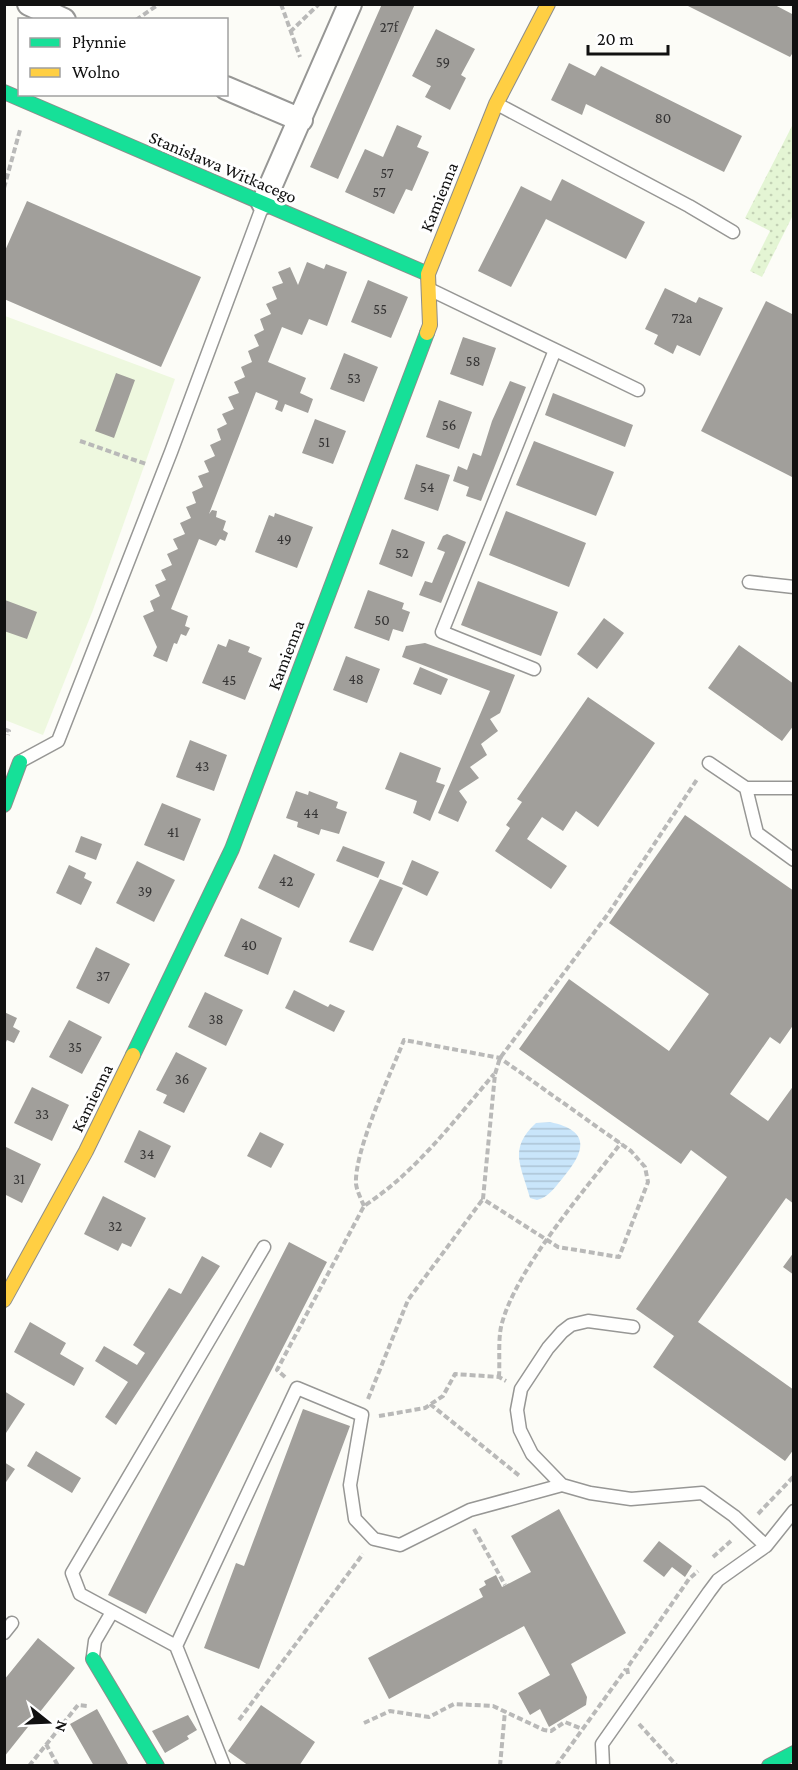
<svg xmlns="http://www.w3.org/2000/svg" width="798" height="1770" font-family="'Crimson Pro',serif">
	<defs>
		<pattern id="grass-dots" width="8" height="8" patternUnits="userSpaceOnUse" patternTransform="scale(1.5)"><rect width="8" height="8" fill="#e4f5d4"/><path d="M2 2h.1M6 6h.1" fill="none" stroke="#c3d1b5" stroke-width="1.8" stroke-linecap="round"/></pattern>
		<pattern id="water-rules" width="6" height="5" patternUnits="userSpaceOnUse" patternTransform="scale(1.5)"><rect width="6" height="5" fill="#c9e5fa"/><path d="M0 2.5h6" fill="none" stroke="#acc3d5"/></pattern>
	</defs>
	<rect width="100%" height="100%" fill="#fcfcf7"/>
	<path fill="url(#grass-dots)" d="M793 124V215L762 277 750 271 770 231 745 218Z"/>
	<path fill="#eef8df" d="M5 316 175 379 93 610 43 735 5 720Z"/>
	<path fill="url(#water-rules)" d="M550 1122C592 1131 585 1152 562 1179 555 1187 548 1198 537 1200L530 1198C521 1165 508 1149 536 1123Z"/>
	<path fill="#a19f9b" d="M382 4H415L338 179 310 167Z
		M684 4H773L794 15V51L790 57Z
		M436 29 475 49 461 75 466 78 450 110 425 97 431 86 412 76Z
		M569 63 595 76 601 66 742 136 724 172 586 104 582 115 551 100Z
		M397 125 422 136 417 147 429 152 412 191 406 189 394 214 345 192 365 149 383 157Z
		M562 179 645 222 626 259 546 219 511 287 478 271 521 186 551 201Z
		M27 201 201 277 161 367 4 299V253Z
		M307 262 324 269 326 264 347 272 327 326 309 319 302 335 282 327 268 362 306 378 300 393 313 399 308 413 285 404 282 412 275 409 278 401 256 392 209 514 212 510 217 511 216 517 226 521 223 530 228 533 225 541 220 539 216 546 199 539 171 609 188 616 185 626 190 628 186 636 181 634 177 644 174 643 167 662 153 656 157 647 143 616 154 611 150 601 160 596 155 585 166 580 161 570 172 565 167 554 178 549 173 539 185 534 180 523 191 518 186 507 196 503 192 492 203 487 198 476 209 472 204 461 215 456 210 445 221 440 217 429 227 424 222 414 234 409 228 397 239 393 234 382 245 377 241 367 252 362 248 351 259 346 254 335 264 330 260 319 271 314 266 304 277 299 272 287 283 283 278 272 290 267 298 285Z
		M368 280 408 297 391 338 351 322Z
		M665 288 696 303 699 297 723 308 700 356 677 345 673 354 654 344 658 335 645 329Z
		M766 301 794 315V478L701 431Z
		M463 337 496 348 483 386 450 374Z
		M344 353 378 367 364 402 330 389Z
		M116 373 135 380 114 438 95 431Z
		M510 381 526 387 481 501 466 496 469 487 453 481 458 466 467 470 473 453 481 456 492 421Z
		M553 393 633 425 625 447 545 415Z
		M439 400 472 412 459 449 426 437Z
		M315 419 346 431 333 464 302 453Z
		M534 441 614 472 596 516 516 485Z
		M416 464 450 475 438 511 404 499Z
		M506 511 586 543 569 587 489 555Z
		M275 513 313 527 297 568 255 552 269 515 274 517Z
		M392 529 425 542 412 577 379 564Z
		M447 534 466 542 441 603 419 595 425 581 432 583 445 552 437 549 443 536Z
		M478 581 558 612 541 656 461 625Z
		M368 590 404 603 402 609 410 612 403 632 393 629 389 641 354 628Z
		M5 600 37 612 27 639 4 631Z
		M604 618 624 633 597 669 577 654Z
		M229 639 250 647 248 652 262 658 245 700 202 683 218 644 226 647Z
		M425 643 515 675 500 713 490 719 498 731 481 744 487 755 470 767 479 778 459 791 467 802 458 822 438 813 490 691 402 657 406 646Z
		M739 645 794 684V725L782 741 708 688Z
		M346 656 380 669 367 703 333 690Z
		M420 667 448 679 441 695 413 684Z
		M588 697 655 743 598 827 576 811 563 831 542 817 527 839 567 866 551 889 495 851 510 828 506 825 522 802 517 799Z
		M190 740 227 755 214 791 176 777Z
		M400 752 441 768 436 782 445 785 430 821 413 813 417 801 385 789Z
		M296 791 308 795 309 791 338 802 336 808 347 812 339 834 321 829 319 835 297 827 298 822 286 818Z
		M162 803 201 819 184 861 144 845Z
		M685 815 794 891V1024L780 1044 770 1037 730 1094 768 1121 794 1085V1204L786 1198 698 1322 794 1390V1449L785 1461 653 1367 674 1336 636 1309 727 1177 691 1150 681 1164 519 1049 569 979 669 1051 709 994 609 923Z
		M81 836 102 844 96 860 75 852Z
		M343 846 385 862 378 878 336 861Z
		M274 854 315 874 299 908 258 888Z
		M412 860 439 872 427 896 402 884Z
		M137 861 175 880 154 922 116 903Z
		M69 865 86 873 84 878 92 882 81 905 56 893Z
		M380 879 403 888 373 951 349 942Z
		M241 918 282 938 268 975 224 956Z
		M96 947 130 964 109 1004 76 988Z
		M294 990 328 1007 330 1004 345 1011 334 1032 285 1008Z
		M205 992 243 1010 226 1046 188 1027Z
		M4 1012 17 1018 13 1027 20 1031 14 1043 7 1040 4 1046Z
		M69 1020 102 1037 82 1074 49 1057Z
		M176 1052 207 1068 184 1113 163 1103 167 1095 156 1090Z
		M32 1087 69 1105 52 1141 14 1123Z
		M139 1130 171 1146 155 1178 124 1162Z
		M260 1132 284 1144 271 1168 247 1156Z
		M4 1146 41 1164 22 1203 4 1194Z
		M103 1196 146 1218 131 1247 122 1243 118 1251 84 1234Z
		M289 1242 327 1262 146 1614 108 1595Z
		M794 1252V1275L783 1267Z
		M202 1256 220 1266 116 1425 105 1417 128 1382 95 1361 104 1346 137 1365 145 1353 133 1345 169 1288 181 1294Z
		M30 1322 66 1343 60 1354 84 1368 74 1386 14 1352Z
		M4 1391 25 1404 4 1436Z
		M303 1409 350 1426 259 1669 204 1648 236 1563 244 1566Z
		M36 1451 81 1478 72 1493 27 1466Z
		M4 1462 15 1469 4 1485Z
		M559 1509 626 1633 571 1664 587 1697 586 1705 549 1727 540 1709 530 1715 518 1693 550 1675 524 1626 389 1699 368 1658 483 1597 479 1589 486 1585 484 1581 496 1575 502 1587 531 1572 511 1536Z
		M659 1541 692 1566 685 1577 672 1567 664 1577 643 1561Z
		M38 1638 75 1668 4 1757V1680Z
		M261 1705 315 1742 299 1766H249L228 1751Z
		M97 1709 128 1764 125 1766H94L70 1724Z
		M188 1715 197 1730 187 1736 189 1739 165 1753 152 1731Z"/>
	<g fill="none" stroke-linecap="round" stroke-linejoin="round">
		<defs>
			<path id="lane" d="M497 104 689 206 733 232
				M431 290 638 390
				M749 582 794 587
				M534 669 442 632 555 350
				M21 761 58 741 171 452 263 205
				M709 763 746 788
				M794 788H746L757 833 794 860
				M633 1327 588 1321 571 1325 562 1332 548 1348 521 1389 517 1410 520 1430 532 1454 562 1485 590 1493 631 1499 702 1493 734 1516 766 1546
				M4 1633 12 1623
				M176 1646 297 1388 362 1415 350 1485 355 1519 374 1539 400 1545 470 1510 562 1485
				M93 1656 95 1641 112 1612
				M224 1766 176 1646 80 1594 72 1573 264 1247
				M603 1766 602 1744 709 1592 718 1580 766 1546 794 1511"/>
			<path id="street" d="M29 4 64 20
				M226 88 301 120
				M263 203 350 4"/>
			<path id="fast" d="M4 92 428 274
				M4 805 20 762
				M133 1055 232 849 427 333
				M93 1659 157 1766
				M769 1766 794 1753"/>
			<path id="slow" d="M427 333 430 325 428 274 496 104 548 4
				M4 1300 86 1151 133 1055"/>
		</defs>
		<use href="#lane" stroke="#979795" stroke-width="15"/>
		<use href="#street" stroke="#979795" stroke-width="26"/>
		<use href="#fast" stroke="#8d8d8b" stroke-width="16"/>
		<use href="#slow" stroke="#8d8d8b" stroke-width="16"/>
		<path stroke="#b9b9b8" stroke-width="4" stroke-dasharray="6 3" stroke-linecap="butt" d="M281 4 300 57
			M136 20 159 4
			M290 32 319 4
			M4 188 20 130
			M80 441 146 464
			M4 729 9 731 8 735
			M364 1206C361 1199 357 1191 356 1184 354 1151 391 1073 404 1040L500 1058 631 1151 645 1167 648 1182 619 1257 558 1247 483 1199 495 1074 500 1058 608 914 698 778
			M285 1377 277 1370 364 1206C416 1172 454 1121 494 1074
			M499 1377C500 1361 498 1342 501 1327 514 1271 585 1190 621 1143
			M368 1399 408 1300 483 1199
			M430 1404 521 1477
			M379 1416 425 1408 443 1396 455 1374 499 1377 506 1381
			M758 1514 794 1476
			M474 1529 505 1585
			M713 1557 732 1540
			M628 1674 627 1668 689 1579 698 1571
			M239 1720 363 1554
			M364 1723 390 1711 429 1717 454 1704 493 1706 544 1730 551 1731 565 1722 582 1729
			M639 1724 677 1766
			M46 1744 58 1766
			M29 1766 78 1705 87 1706
			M500 1766 505 1711
			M556 1766 626 1669"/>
		<use href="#lane" stroke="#fffffe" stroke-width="12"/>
		<use href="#street" stroke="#fffffe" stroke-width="22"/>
		<use href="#fast" stroke="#16e098" stroke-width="14"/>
		<use href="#slow" stroke="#ffcf43" stroke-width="14"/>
	</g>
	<g text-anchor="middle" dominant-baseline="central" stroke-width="6" stroke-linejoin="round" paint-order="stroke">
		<g font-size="15" fill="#353434">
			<text x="389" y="27">27f</text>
			<text x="443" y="62">59</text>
			<text x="663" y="118">80</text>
			<text x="387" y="173">57</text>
			<text x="379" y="192">57</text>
			<text x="380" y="309">55</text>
			<text x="682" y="318">72a</text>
			<text x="473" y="361">58</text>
			<text x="354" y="378">53</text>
			<text x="449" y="425">56</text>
			<text x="324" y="442">51</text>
			<text x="427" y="487">54</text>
			<text x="284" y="539">49</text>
			<text x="402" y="553">52</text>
			<text x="382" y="620">50</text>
			<text x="356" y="679">48</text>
			<text x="229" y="680">45</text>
			<text x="202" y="766">43</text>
			<text x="311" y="813">44</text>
			<text x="173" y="832">41</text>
			<text x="286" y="881">42</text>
			<text x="145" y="891">39</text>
			<text x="249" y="945">40</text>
			<text x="103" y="976">37</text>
			<text x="216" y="1019">38</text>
			<text x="75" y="1047">35</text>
			<text x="182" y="1079">36</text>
			<text x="42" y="1114">33</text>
			<text x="147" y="1154">34</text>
			<text x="19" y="1179">31</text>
			<text x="115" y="1226">32</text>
		</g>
		<g font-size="18" fill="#111" stroke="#fff">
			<text transform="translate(223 167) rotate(23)">Stanisława Witkacego</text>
			<text transform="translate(439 197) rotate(-68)">Kamienna</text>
			<text transform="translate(286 655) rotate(-69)">Kamienna</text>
			<text transform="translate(92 1098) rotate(-64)">Kamienna</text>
		</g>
	</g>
	<rect width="798" height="1770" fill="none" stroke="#111111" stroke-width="12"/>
	<rect x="18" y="18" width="210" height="78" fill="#ffffff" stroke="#a0a0a0" stroke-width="1.5"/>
	<rect x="30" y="38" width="30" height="9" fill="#16e098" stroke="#a0a0a0" stroke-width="1.5"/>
	<text x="72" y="48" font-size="18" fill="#111111">Płynnie</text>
	<rect x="30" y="68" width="30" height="9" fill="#ffcf43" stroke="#a0a0a0" stroke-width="1.5"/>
	<text x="72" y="78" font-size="18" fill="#111111">Wolno</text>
	<g transform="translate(48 1722) rotate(108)" stroke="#ffffff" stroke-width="4.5" paint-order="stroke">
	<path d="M0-4.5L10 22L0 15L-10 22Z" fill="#111111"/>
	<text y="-9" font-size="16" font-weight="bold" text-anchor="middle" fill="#111111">N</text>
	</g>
	<path d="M588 45v9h80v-9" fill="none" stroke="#111111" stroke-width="3"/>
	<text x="597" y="45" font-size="18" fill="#111111" stroke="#ffffff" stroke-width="4.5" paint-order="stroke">20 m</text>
</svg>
